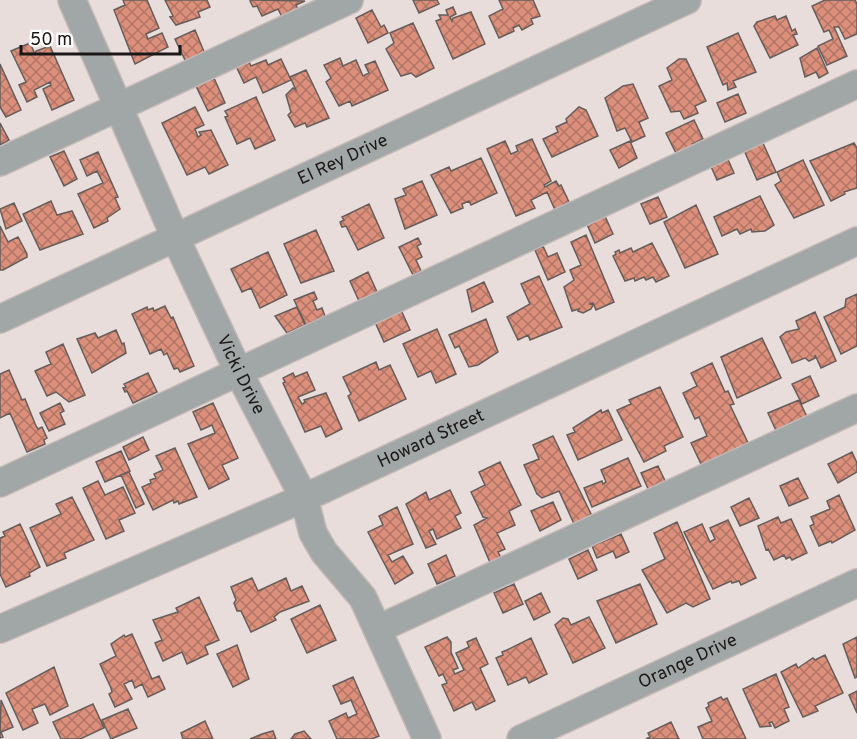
<svg xmlns="http://www.w3.org/2000/svg" width="857" height="739" font-family="Overpass,sans-serif">
	<defs>
		<pattern id="building-cross-hatch" width="8" height="8" patternUnits="userSpaceOnUse" patternTransform="scale(1.5)"><rect width="8" height="8" fill="#dc907c"/><path d="M0 0l8 8M0 8l8-8" fill="none" stroke="#b27565"/></pattern>
	</defs>
	<rect width="100%" height="100%" fill="#e8ddda"/>
	<path fill="url(#building-cross-hatch)" stroke="#665d5a" stroke-width="1.5" d="M123 0H147L159 28 146 34 148 39 162 33 168 47 135 64 114 10 125 5Z
		M165 0H207L210 7 198 12 200 17 176 25 170 17 173 16Z
		M413 0H437L439 4 419 13Z
		M499 0H533L540 16 531 19 533 24 522 30 519 25 513 28 514 31 499 38 489 16 503 9Z
		M825 0H855L857 4V34L845 39 839 27H834L847 56 827 65 818 46 833 39 829 30 824 32 812 6Z
		M250 1 251 0 305 1 296 5 300 14 284 21 278 9 262 16 257 6 253 7Z
		M453 7 456 14 450 17 452 21 453 18 471 12 485 44 453 59 436 21 441 19 439 15H448L446 10Z
		M372 10 381 27 384 25 388 33 368 43 356 18Z
		M775 16 777 20 786 16 792 31 795 29 797 34 793 35 798 45 770 58 754 26 757 22Z
		M413 23 434 68 416 77 411 73 401 76 386 49 394 43 390 33Z
		M195 30 205 54 186 62 175 39Z
		M738 33 756 72 733 81 736 87 728 90 727 83 723 85 707 47Z
		M30 43 35 54 36 51 50 46 74 100 52 110 43 89 51 85 50 82 34 90 37 97 27 102 19 85 26 82 11 51Z
		M817 48 828 73 819 78 816 72 805 77 800 58Z
		M340 58 343 66 356 60 363 76 369 73 365 65 375 61 388 90 352 106 350 101 339 106 326 82 331 78 324 65Z
		M281 59 291 80 263 93 256 77 244 83 236 66 248 60 251 66 266 60 268 65Z
		M679 59H686L706 101 695 106 698 113 684 119 680 111 671 112 659 86 672 80 667 68Z
		M0 64 21 110 6 117 0 107Z
		M306 70 329 118 307 127 305 123 295 127 288 115 291 112 286 95 293 88 296 90 290 77Z
		M214 78 225 103 208 111 196 86Z
		M633 84 648 118 639 122 645 136 632 142 625 128 617 131 605 98 623 86Z
		M738 94 746 113 725 122 717 103Z
		M256 97 275 140 255 149 250 138 237 144 225 117 228 116 225 111Z
		M195 107 204 125 195 129 198 137 201 135 199 132 211 130 228 165 209 174 205 167 187 175 162 123Z
		M579 107 586 110 598 136 552 157 543 139 558 132 556 127 567 122 566 119Z
		M694 120 703 139 692 144 694 148 677 155 666 133Z
		M0 123 9 140 0 145Z
		M532 139 551 181 544 185 545 187 556 181 559 186 561 185 569 202 555 210 547 192 531 200 535 208 516 216 487 149 505 141 511 154 518 151 516 146Z
		M630 141 637 158 619 168 610 150Z
		M762 141 776 172 757 180 744 150Z
		M854 143 857 148V188L844 192 845 194 831 201 810 161Z
		M64 151 77 179 64 186 50 157Z
		M98 152 118 197 115 198 120 209 107 218 108 221 94 228 78 194 103 183 97 171 87 176 80 160Z
		M726 155 734 173 717 180 709 162Z
		M481 158 497 193 471 205 469 201 462 204 463 208 451 213 431 175 449 167 451 171Z
		M803 160 824 205 794 218 775 185 781 181 777 172Z
		M422 181 437 215 405 229 395 199 406 195 403 189Z
		M760 196 774 225 765 231 752 232 751 229 740 234 737 229 722 236 714 217Z
		M658 197 667 217 650 224 641 204Z
		M51 201 57 215 72 211 83 234 40 250 23 214Z
		M14 203 22 221 6 229 0 209Z
		M369 204 384 238 358 250 346 226 342 227 340 222 344 220 342 217Z
		M696 205 718 254 685 268 664 222Z
		M604 214 613 234 595 243 586 222Z
		M0 226 8 242 18 237 27 254V257L3 270H0Z
		M316 230 334 271 301 283 284 244Z
		M586 235 614 302 596 310 593 303 590 304 593 305 591 309 583 313 578 311 579 309 572 311 564 287 574 280 570 270 581 265 571 242Z
		M418 238 421 244 417 246 422 257 416 260 421 271 413 275 399 247Z
		M652 243 669 276 656 282 653 277 646 280 644 277 635 281 634 278 625 281 613 256 616 254 615 252 619 250 620 253 631 248 633 252Z
		M543 246 548 257 557 253 565 272 548 280 535 250Z
		M268 252 287 295 260 308 251 288 242 292 231 269Z
		M368 272 377 292 359 301 350 281Z
		M539 276 562 327 530 340 528 335 518 340 507 317 530 304 521 284Z
		M484 282 493 302 472 312 467 290Z
		M314 292 317 299 313 301 317 310 322 308 325 316 306 325 294 300Z
		M857 294V346L841 354 824 317 845 307 846 299Z
		M165 306 171 318 173 317 194 366 180 372 178 368 174 369 167 353 164 355 161 349 150 354 132 314 147 307 148 310 153 308 154 311Z
		M297 307 305 325 287 333 275 316Z
		M401 310 410 330 384 342 375 322Z
		M815 312 836 361 821 368 815 355V358L809 361 805 358 792 363 780 337 786 332 799 329 796 321Z
		M486 319 498 352 478 365 469 367 459 346 455 348 449 335Z
		M437 329 456 374 436 383 431 371 418 377 403 344Z
		M116 330 122 344 124 343 126 353 92 373 77 339 95 333 98 338Z
		M762 338 781 378 737 398 721 357Z
		M63 344 85 395 69 402 56 392 47 396 35 371 51 364 46 352Z
		M376 362 379 370 390 365 406 399 359 421 348 396 351 394 343 377Z
		M712 363 725 392 728 391 734 404 730 405 749 445 702 466 691 443 707 436 699 417 695 419 683 393 697 386 691 373Z
		M9 370 22 400 25 399 36 426 38 429 42 427 47 438 44 440 45 444 27 452 10 413 0 418V374Z
		M307 372 315 390 298 397 302 404 305 402 304 400 326 393 342 429 326 437 321 426 305 432 283 383 285 382 283 378 293 373 295 377Z
		M148 373 157 392 133 403 127 391 125 392 123 388 126 387 124 384Z
		M810 376 819 396 802 404 792 384Z
		M660 387 683 437 664 446 666 451 644 462 617 410 631 404 629 400Z
		M799 400 808 419 778 435 768 413Z
		M60 403 64 411 60 413 65 424 49 431 40 413Z
		M213 403 238 458 222 465 229 479 209 489 188 444 215 433 212 425 201 430 193 412Z
		M601 410 602 413 608 410 622 440 578 460 567 435 575 432 573 428Z
		M553 436 593 518 575 526 559 491 542 498 537 494 524 465 539 459 533 445Z
		M143 437 149 450 129 460 123 447Z
		M175 448 197 497 179 504 178 501 174 503 173 500 153 510 142 487 151 483 150 480 156 478 154 474 163 470 156 456Z
		M121 451 130 471 105 482 96 462Z
		M852 452 857 463V472L838 483 828 464Z
		M628 458 641 486 592 507 584 488 602 481 603 484 606 482 601 470Z
		M500 462 521 505 509 511 515 525 497 533 505 549 498 552 503 562 492 567 474 525 487 518 483 517 471 492 485 485 479 472Z
		M658 466 667 485 650 493 641 473Z
		M129 472 144 504 136 508 121 475Z
		M798 478 808 498 789 506 780 486Z
		M98 481 105 495 123 487 135 513 119 520 124 531 106 539 83 488Z
		M450 490 461 513 455 516 461 528 437 539 433 529 429 531 436 544 426 548 406 504 426 492 429 500Z
		M839 495 855 530 832 543 831 541 819 546 810 526 814 524 811 517 830 509 827 501Z
		M72 497 94 540 64 553 66 558 47 566 30 528 61 514 56 504Z
		M749 498 759 518 740 526 731 507Z
		M553 502 561 520 540 531 531 511Z
		M397 507 413 544 388 555 392 562 403 556 413 573 395 584 368 532 383 525 379 516Z
		M778 517 781 523 791 519 807 553 792 560 790 557 786 559 784 555 774 560 768 549 766 550 758 526Z
		M728 520 756 578 741 585 739 581 732 583 731 581 713 589 684 532 702 524 710 542 715 539 710 528Z
		M677 522 710 599 693 607 686 603 667 613 642 570 665 559 654 533Z
		M20 524 40 567 29 573 30 576 6 587 0 574V538L5 536 3 532Z
		M621 534 629 552 616 558 613 551 597 558 592 546Z
		M588 550 597 570 578 579 569 559Z
		M446 555 455 576 437 584 428 564Z
		M252 578 258 591 286 578 291 591 302 586 309 601 280 612 274 617 276 620 251 632 241 611H237L234 603 236 600 231 587Z
		M514 584 523 604 503 613 494 593Z
		M640 584 657 624 616 643 597 601Z
		M541 593 550 612 534 620 525 601Z
		M199 597 219 640 205 646 208 654 187 664 182 652 163 661 155 643 162 640 153 620 178 612 176 608Z
		M320 605 336 640 307 653 291 619Z
		M589 617 605 648 573 663 555 625 563 618 568 619 571 625Z
		M132 634 152 679 159 676 165 689 148 697 142 684 135 688 132 680 124 684 132 699 115 707 109 694 112 692 111 688 100 664 116 656 111 644 124 635 125 637Z
		M447 637 451 642V652L458 668 453 670 455 674 464 670 456 653 469 647 467 642 476 638 488 664 480 668 495 701 476 710 472 702 454 711 442 685 447 683 443 674 439 676 425 647Z
		M857 637V677L855 678 843 644Z
		M531 638 547 674 529 683 526 677 508 685 496 658 503 655 502 652 507 650Z
		M237 645 249 679 233 687 217 654Z
		M825 655 843 693 815 706 818 711 803 717 781 672 796 664 798 668 813 658 815 660Z
		M54 667 68 706 50 715 45 704 32 709 38 723 23 730 6 693Z
		M776 674 789 707 784 709 789 721 775 728 772 722 769 723 771 726 760 727 743 689Z
		M353 677 379 736 372 739H337L329 721 346 713 348 718 357 714 351 700 341 704 333 686Z
		M857 691V713L849 695Z
		M721 697 723 700 727 698 746 739H703L698 727 712 721 706 708 709 706 708 703Z
		M1 700 13 727 1 732 3 737 0 738Z
		M93 704 104 728 80 739H61L53 722Z
		M128 709 137 728 111 739 102 720Z
		M205 721 213 739H183L181 733Z
		M671 722 679 739H646L650 737 648 733Z
		M273 731 276 739H250L262 734Z
		M304 731 311 739H291L295 734Z"/>
	<g fill="none" stroke-linecap="round" stroke-linejoin="round">
		<defs>
			<g id="minor">
				<path id="s1" d="M72 0 175 237 239 373 304 498 313 533 324 552 363 598 427 739"/>
				<path d="M0 162 349 0"/>
				<path id="s2" d="M0 319 687 0"/>
				<path d="M0 483 857 84"/>
				<path id="s3" d="M0 629 304 498 857 241"/>
				<path d="M378 629 857 408"/>
				<path id="s4" d="M521 739 857 583"/>
			</g>
		</defs>
		<use href="#minor" stroke="#c3b9b7" stroke-width="30"/>
		<use href="#minor" stroke="#a1a6a6" stroke-width="27"/>
	</g>
	<g text-anchor="middle" dominant-baseline="central" stroke-width="6" stroke-linejoin="round" paint-order="stroke">
		<g font-size="18" fill="#1b1716" stroke="#fff">
			<text stroke="none"><textPath href="#s2" startOffset="378">El Rey Drive</textPath></text>
			<text stroke="none"><textPath href="#s1" startOffset="411">Vicki Drive</textPath></text>
			<text stroke="none"><textPath href="#s3" startOffset="471">Howard Street</textPath></text>
			<text stroke="none"><textPath href="#s4" startOffset="184">Orange Drive</textPath></text>
		</g>
	</g>
	<path d="M21 45v9h159v-9" fill="none" stroke="#1b1716" stroke-width="3"/>
	<text x="30" y="45" font-size="18" fill="#1b1716" stroke="#ffffff" stroke-width="4.5" paint-order="stroke">50 m</text>
</svg>
